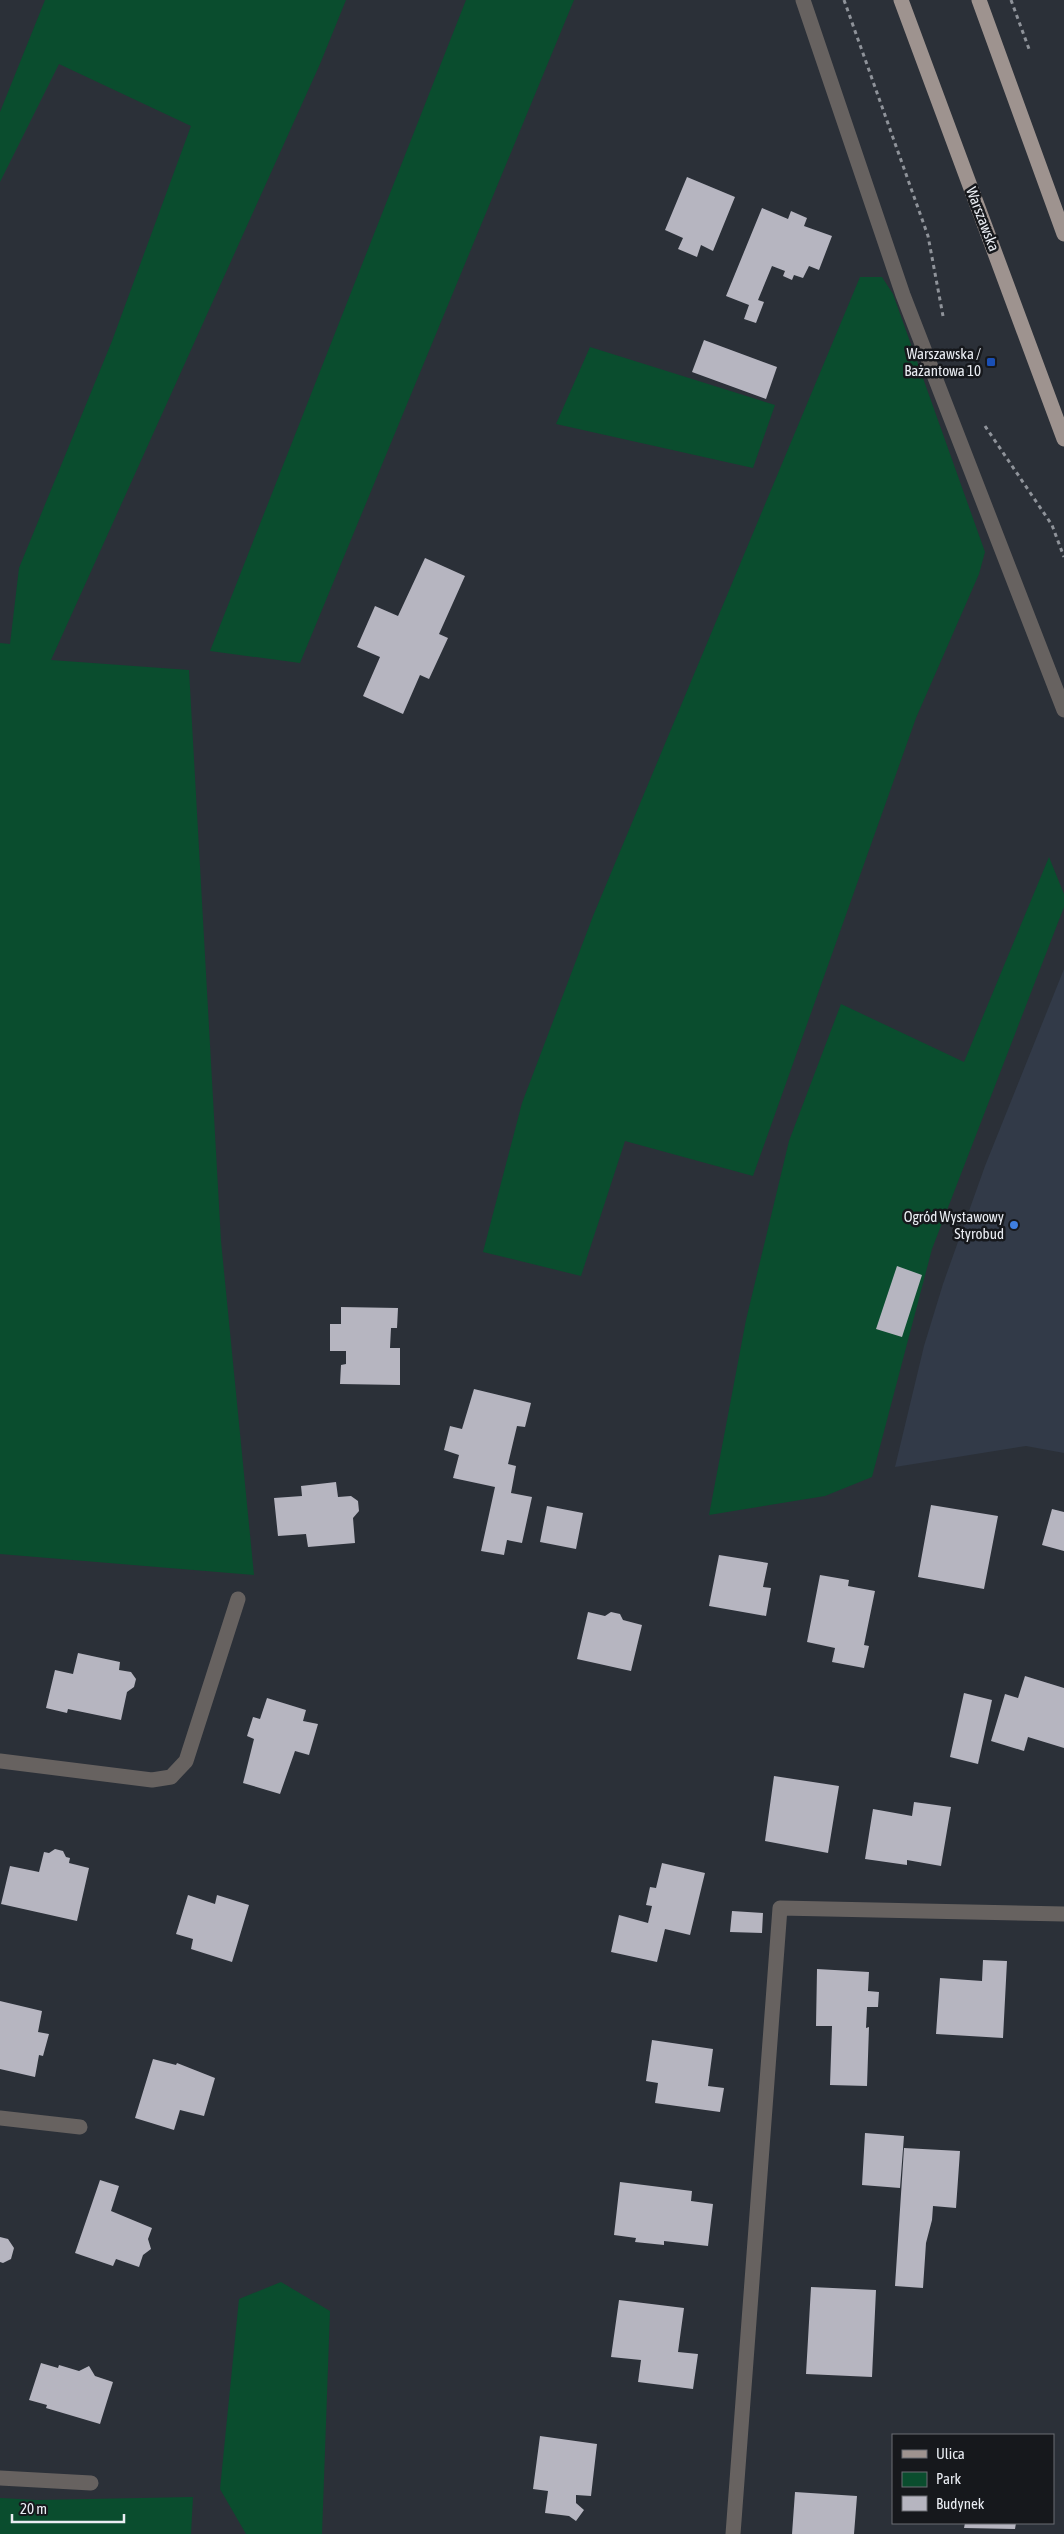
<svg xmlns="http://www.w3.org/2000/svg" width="1064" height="2534" font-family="'Asap Condensed',sans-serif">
	<rect width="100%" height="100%" fill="#2b3038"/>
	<path fill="#323a48" d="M1064 969V1453L1026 1446 895 1467 924 1346 943 1284 985 1166Z"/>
	<path fill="#0a4d2e" d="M45 0H346L320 64 51 660 189 670 221 1241 254 1575 0 1554V643L10 644 19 568 112 341 191 126 59 64 0 182V112Z
		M466 0H574L300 663 210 651Z
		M860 277H882L893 294 985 552 979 574 916 718 753 1176 625 1141 581 1276 483 1252 522 1103 593 916Z
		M590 347 775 405 753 468 556 424Z
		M1049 857 1064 894V907L932 1249 872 1477 825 1496 709 1515 746 1320 789 1141 841 1004 964 1062Z
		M281 2282 330 2311 322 2534H246L220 2489 239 2299Z
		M193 2497 191 2534H0V2498L37 2500Z"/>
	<path fill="#b6b5c0" d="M687 177 735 197 713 251 701 245 697 257 678 249 683 238 665 230Z
		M762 208 788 219 791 211 807 218 804 226 832 236 819 270 809 266 803 278 794 275 792 280 783 276 785 271 772 266 758 300 764 302 756 323 744 319 749 305 726 296Z
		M704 340 777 367 766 399 692 372Z
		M425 558 465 576 439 634 448 638 429 679 420 675 403 714 363 696 380 657 357 647 375 606 398 616Z
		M897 1266 922 1275 902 1337 876 1329Z
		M341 1307 398 1308 397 1328H391L390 1348H400V1385L340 1384 341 1365 346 1364V1351H330V1324H341Z
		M474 1389 531 1403 525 1427 517 1426 508 1464 516 1466 511 1493 532 1497 522 1543 507 1540 504 1555 481 1551 495 1487 453 1478 459 1455 444 1450 450 1426 462 1429Z
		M336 1482 338 1497 351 1496 358 1501 359 1511 353 1518 355 1543 308 1547 306 1534 278 1536 274 1498 302 1496 301 1486Z
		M931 1505 998 1516 984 1589 918 1577Z
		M547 1506 583 1513 576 1549 540 1542Z
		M1052 1509 1064 1512V1551L1042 1545Z
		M719 1555 768 1563 763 1587 771 1588 766 1616 709 1606Z
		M820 1575 849 1580 848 1586 875 1591 864 1645 869 1646 864 1668 832 1662 835 1648 807 1642Z
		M588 1612 605 1616 611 1612 620 1614 623 1620 642 1625 631 1671 577 1659Z
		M78 1653 120 1662 119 1670 131 1672 136 1679 134 1687 127 1692 121 1720 68 1709 67 1713 46 1708 55 1670 73 1674Z
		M1025 1676 1064 1688V1748L1028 1737 1024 1751 991 1741 1005 1694 1018 1698Z
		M964 1693 992 1700 978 1764 950 1757Z
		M267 1698 306 1710 303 1721 318 1724 309 1755 295 1751 280 1794 243 1783 254 1739 247 1736 253 1717 260 1719Z
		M774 1776 839 1786 828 1853 765 1841Z
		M914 1802 951 1807 941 1866 907 1860V1865L865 1859 873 1809 912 1816Z
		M55 1849 63 1851 66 1857 70 1858 69 1863 89 1868 77 1921 1 1904 10 1866 39 1872 44 1852 49 1853Z
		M662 1863 705 1873 690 1935 665 1929 657 1962 611 1952 619 1915 648 1923 652 1906 646 1905 650 1887 656 1888Z
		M188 1895 215 1904 217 1895 249 1905 232 1962 191 1949 193 1939 176 1934Z
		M732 1911 763 1913 762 1933 730 1932Z
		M983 1960 1007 1961 1003 2038 936 2034 940 1978 982 1981Z
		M817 1969 869 1972 868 1991 879 1992 878 2007H867L866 2028 869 2027 867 2086 830 2085 832 2026H816Z
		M0 2001 42 2011 38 2032 49 2034 43 2056 39 2055 35 2077 0 2069Z
		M652 2040 713 2049 708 2086 724 2088 720 2112 655 2103 658 2083 646 2081Z
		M153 2059 176 2065 177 2063 215 2078 204 2116 180 2110 174 2130 135 2118Z
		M865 2133 904 2136 900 2188 862 2185Z
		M904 2148 960 2151 956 2208 933 2206 932 2220 926 2243 923 2288 895 2286Z
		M100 2180 119 2186 111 2211 152 2228 148 2239 151 2249 143 2255 139 2267 116 2259 113 2266 75 2253Z
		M620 2182 692 2191 691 2201 713 2204 708 2246 664 2241V2245L635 2242 636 2238 614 2235Z
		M0 2237 8 2239 14 2248 11 2259 3 2263 0 2262Z
		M811 2287 876 2290 872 2377 806 2374Z
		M619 2300 684 2308 678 2352 698 2354 693 2389 638 2382 641 2360 611 2357Z
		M41 2363 58 2368 59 2365 79 2371 89 2366 95 2376 113 2382 100 2424 46 2408 47 2405 29 2400Z
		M540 2436 597 2444 591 2496 576 2495V2503L584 2510 576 2521 569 2516 545 2513 548 2491 533 2489Z
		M795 2492 857 2496 854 2534H792Z
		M965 2523H1016L1015 2529 964 2528Z"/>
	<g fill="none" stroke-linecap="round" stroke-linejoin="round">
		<path stroke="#8f939a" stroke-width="3" stroke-dasharray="4 4" stroke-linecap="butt" d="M844 0 928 236 943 316
			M1011 0 1029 49
			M985 426 1052 525 1064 557"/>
		<path stroke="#676260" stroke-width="15" d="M803 0 903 295 1064 710
			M0 1761 152 1780 171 1777 186 1761 238 1599
			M0 2118 80 2127
			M0 2478 91 2483
			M733 2534 780 1908 1064 1914"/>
		<path stroke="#9e938f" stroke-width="15" d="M901 0 1064 439
			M979 0 1064 234"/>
	</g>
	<rect fill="#1a4fb4" stroke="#16181c" stroke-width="2" x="986" y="357" width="10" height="10" rx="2.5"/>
	<circle fill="#3f7fe0" stroke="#16181c" stroke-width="2" cx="1014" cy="1225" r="5"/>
	<g text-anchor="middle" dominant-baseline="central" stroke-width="5" stroke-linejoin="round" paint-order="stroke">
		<g font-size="15" fill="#eaedf3" stroke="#16181c">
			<text transform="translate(983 219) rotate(69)">Warszawska</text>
		</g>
		<g font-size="15" fill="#eaedf3" stroke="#16181c" text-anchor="end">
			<text x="981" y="353">Warszawska /<tspan x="981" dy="17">Bażantowa 10</tspan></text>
			<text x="1004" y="1216">Ogród Wystawowy<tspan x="1004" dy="17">Styrobud</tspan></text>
		</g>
	</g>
	<rect x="892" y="2434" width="162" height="90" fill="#16181c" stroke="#6b6d72"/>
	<rect x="902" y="2450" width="25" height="8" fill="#9e938f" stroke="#6b6d72"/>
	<text x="936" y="2459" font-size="15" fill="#eaedf3">Ulica</text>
	<rect x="902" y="2472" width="25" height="15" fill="#0a4d2e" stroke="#6b6d72"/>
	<text x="936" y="2484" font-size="15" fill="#eaedf3">Park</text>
	<rect x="902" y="2496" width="25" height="15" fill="#b6b5c0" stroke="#6b6d72"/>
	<text x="936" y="2509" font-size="15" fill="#eaedf3">Budynek</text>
	<path d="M12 2514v8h112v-8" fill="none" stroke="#eaedf3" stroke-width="2.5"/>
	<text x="20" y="2514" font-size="15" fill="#eaedf3" stroke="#16181c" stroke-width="4" paint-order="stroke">20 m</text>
</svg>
